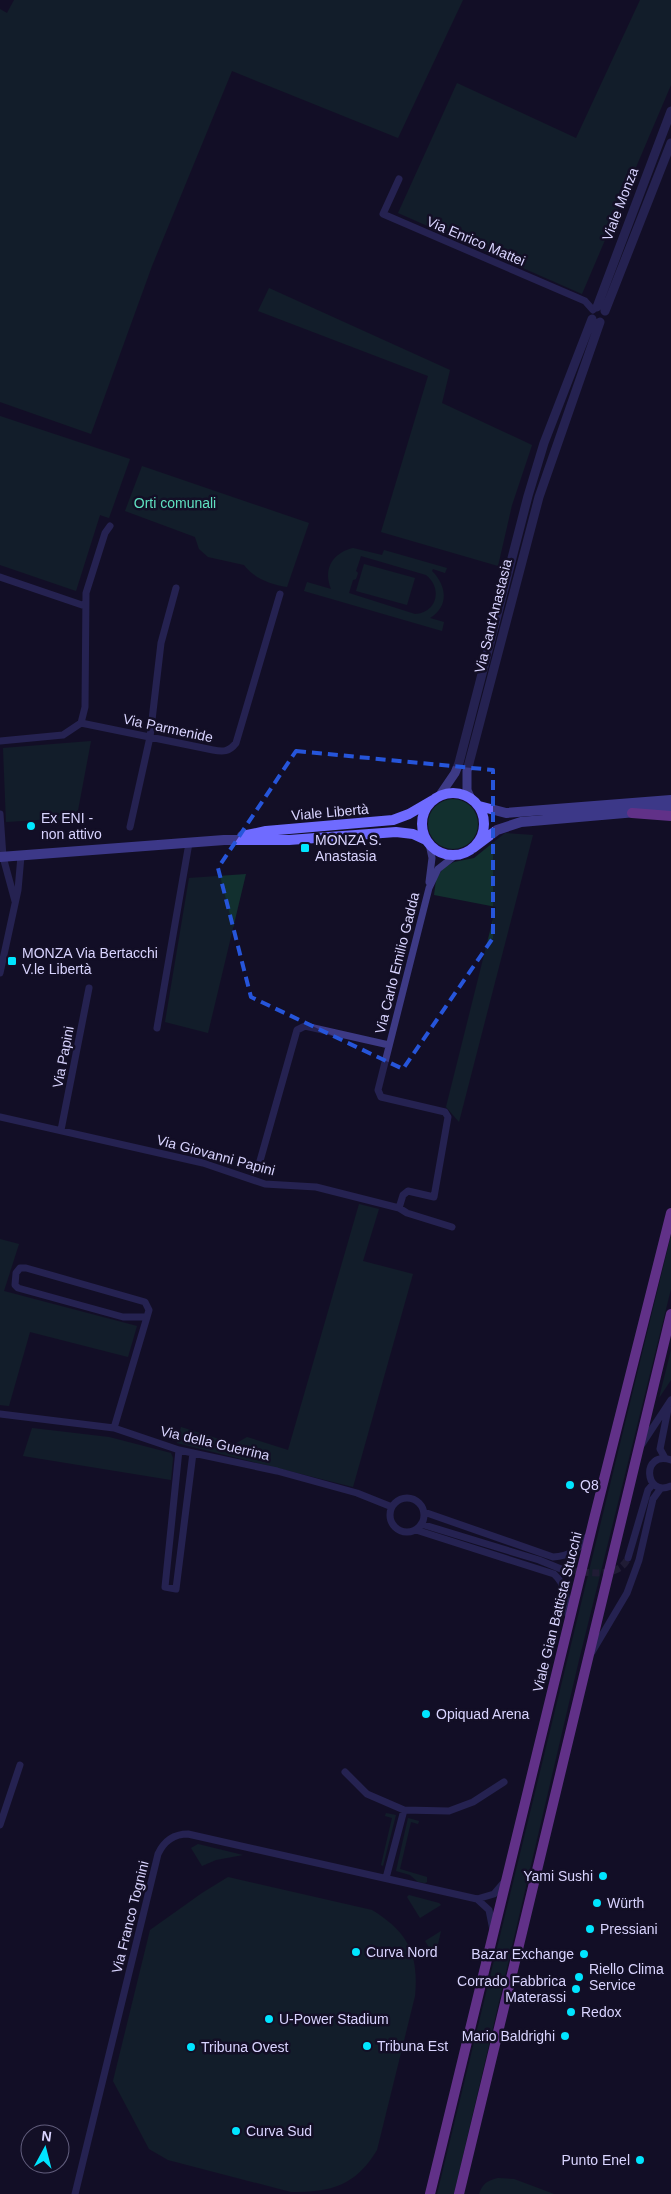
<svg xmlns="http://www.w3.org/2000/svg" width="671" height="2194" font-family="Arial,sans-serif">
	<rect width="100%" height="100%" fill="#130f26"/>
	<path fill="#12302f" fill-rule="evenodd" d="M14 0H463L398 138 232 71 152 266 91 434 0 402V9L7 13Z
		M640 0H671V85L582 294 398 213 457 83 576 138Z
		M269 288 450 370 442 403 532 445 512 505 498 566 381 532 428 376 258 311Z
		M0 416 130 459 109 518 100 515 76 591 0 565Z
		M142 466 309 523 287 587C270 584 255 579 244 565L208 557 199 549 195 537 125 511Z
		M353 548 382 555 384 550 447 568 445 573 433 569 432 571C447 586 449 606 430 618L444 622 442 631 304 591 307 582 331 589C323 570 332 553 353 548ZM361 556 426 575C443 588 437 613 415 614L349 593 353 580 356 579 358 573 356 571Z
		M364 564 415 578 407 605 356 591Z
		M91 741 76 821 53 819 6 822 3 748Z
		M428 824a25 25 0 1 1 50 0a25 25 0 1 1-50 0Z
		M505 833 533 835 459 1122 446 1107 496 907 434 895 436 880 443 868 454 862 474 858Z
		M246 874 208 1033 165 1022 189 878Z
		M359 1204 379 1209 363 1261 413 1274 353 1487 177 1443 181 1427 235 1444 247 1437 288 1450Z
		M671 1235V1289L579 1660 454 2194H437Z
		M0 1239 19 1244 4 1291 137 1326 128 1357 30 1332 9 1406 0 1405Z
		M671 1350V1380L659 1398Z
		M32 1428 109 1437 171 1453 173 1458 171 1480 23 1456Z
		M386 1813 396 1815 383 1866 381 1865 392 1818 385 1816Z
		M408 1818 419 1821 418 1824 411 1822 400 1869 427 1877V1882L425 1883 418 1882 410 1875 396 1871Z
		M198 1844 243 1855 216 1860 202 1866 191 1848Z
		M228 1877 372 1910C408 1932 419 1954 415 1996L377 2150C355 2186 332 2192 291 2192L168 2160 149 2149 113 2081 150 1930 202 1893Z
		M409 1895 439 1903 441 1905 420 1918 407 1897Z
		M441 1931 435 1957 425 1941Z
		M498 2178 514 2179 554 2194H479C483 2183 487 2181 498 2178Z"/>
	<g fill="none" stroke-linecap="round" stroke-linejoin="round">
		<path stroke="#312d47" stroke-width="7" stroke-dasharray="7 3.5" stroke-linecap="butt" d="M561 1569C581 1571 618 1581 628 1558"/>
		<path stroke="#3d3a85" stroke-width="7" d="M399 179 383 214 585 301 593 310
			M0 577 85 606
			M81 723 213 750C223 752 229 752 236 743L280 594
			M81 723 85 707 86 593 105 533 110 526
			M0 741 63 735 81 723
			M0 814 3 857 15 901
			M130 827 150 737 161 643 176 588
			M429 844 432 858 429 882
			M0 973 18 890 21 856
			M157 1028 189 843
			M0 1117 203 1163 265 1184 316 1187 399 1208 407 1213 452 1227
			M61 1130 89 988
			M258 1168 297 1030 305 1026 389 1045
			M399 1208 403 1195 408 1191 434 1197 448 1117 445 1112 381 1097 378 1090 429 888 438 869 456 855
			M0 1414 114 1428 179 1450 277 1471 357 1493 392 1507
			M114 1428 147 1317 149 1310 145 1302 26 1268H20L16 1273 15 1285 18 1288 123 1317H147
			M642 1444 671 1400
			M179 1450 165 1587 176 1589 193 1453
			M665 1458 660 1449 668 1409
			M671 1460C641 1450 644 1498 671 1486
			M390 1515a17 17 0 1 1 34 0a17 17 0 1 1-34 0Z
			M424 1512 553 1557C569 1556 579 1550 587 1537
			M421 1524 539 1560 561 1569
			M416 1530 554 1574C566 1585 567 1599 568 1614
			M628 1558 648 1490 653 1484
			M592 1652 627 1593 639 1560 653 1499 661 1488
			M345 1772 367 1794 404 1810 449 1811 473 1802 504 1782
			M0 1825 20 1765
			M386 1878 404 1810
			M477 1899 489 1910 493 1930
			M75 2194 158 1854C164 1841 174 1834 188 1834L477 1899 494 1894 505 1881"/>
		<path stroke="#3d3a85" stroke-width="9" d="M597 307 671 111
			M605 311 671 143
			M440 795 455 773 459 763 528 496 544 443 592 319
			M471 799 467 790V771L539 497 600 322"/>
		<path stroke="#6f6bff" stroke-width="10" d="M422 824a31 31 0 1 1 62 0a31 31 0 1 1-62 0Z
			M479 806 506 813 671 800
			M242 836 266 831 393 820 409 814 433 800
			M473 848 497 830 521 822 671 809
			M0 857 224 840H289L396 832 413 834 426 840"/>
		<path stroke="#c25bff" stroke-width="10" d="M632 813 671 816
			M430 2194 594 1519 671 1213
			M459 2194 671 1314"/>
	</g>
	<path d="M0 0H671V2194H0ZM296 751 493 770V938L403 1069 251 997 218 868Z" fill="#130f26" fill-opacity=".55" fill-rule="evenodd"/>
	<path fill="none" stroke="#2655da" stroke-width="4" stroke-dasharray="10 6" stroke-linejoin="round" d="M296 751 493 770V938L403 1069 251 997 218 868Z"/>
	<g fill="#00e5ff" stroke="#130f26" stroke-width="2">
		<circle cx="31" cy="826" r="5"/>
		<rect x="300" y="843" width="10" height="10" rx="2.5"/>
		<rect x="7" y="956" width="10" height="10" rx="2.5"/>
		<circle cx="570" cy="1485" r="5"/>
		<circle cx="426" cy="1714" r="5"/>
		<circle cx="603" cy="1876" r="5"/>
		<circle cx="597" cy="1903" r="5"/>
		<circle cx="590" cy="1929" r="5"/>
		<circle cx="356" cy="1952" r="5"/>
		<circle cx="584" cy="1954" r="5"/>
		<circle cx="579" cy="1977" r="5"/>
		<circle cx="576" cy="1989" r="5"/>
		<circle cx="571" cy="2012" r="5"/>
		<circle cx="269" cy="2019" r="5"/>
		<circle cx="565" cy="2036" r="5"/>
		<circle cx="367" cy="2046" r="5"/>
		<circle cx="191" cy="2047" r="5"/>
		<circle cx="236" cy="2131" r="5"/>
		<circle cx="640" cy="2160" r="5"/>
	</g>
	<g text-anchor="middle" dominant-baseline="central" stroke-width="5" stroke-linejoin="round" paint-order="stroke">
		<g font-size="14" fill="#d9d4ff" stroke="#130f26">
			<text transform="translate(620 204) rotate(-69)">Viale Monza</text>
			<text transform="translate(476 241) rotate(23)">Via Enrico Mattei</text>
			<text transform="translate(493 616) rotate(-76)">Via Sant'Anastasia</text>
			<text transform="translate(168 728) rotate(12)">Via Parmenide</text>
			<text transform="translate(330 812) rotate(-5)">Viale Libertà</text>
			<text transform="translate(397 963) rotate(-76)">Via Carlo Emilio Gadda</text>
			<text transform="translate(63 1057) rotate(-79)">Via Papini</text>
			<text transform="translate(216 1155) rotate(15)">Via Giovanni Papini</text>
			<text transform="translate(215 1443) rotate(13)">Via della Guerrina</text>
			<text transform="translate(557 1612) rotate(-76)">Viale Gian Battista Stucchi</text>
			<text transform="translate(130 1917) rotate(-76)">Via Franco Tognini</text>
		</g>
		<g font-size="14" fill="#5fe0c0" stroke="#130f26">
			<text x="175" y="503">Orti comunali</text>
		</g>
		<g font-size="14" fill="#d9d4ff" stroke="#130f26" text-anchor="start">
			<text x="41" y="818">Ex ENI -<tspan x="41" dy="16">non attivo</tspan></text>
			<text x="315" y="840">MONZA S.<tspan x="315" dy="16">Anastasia</tspan></text>
			<text x="22" y="953">MONZA Via Bertacchi<tspan x="22" dy="16">V.le Libertà</tspan></text>
			<text x="580" y="1485">Q8</text>
			<text x="436" y="1714">Opiquad Arena</text>
			<text x="593" y="1876" text-anchor="end">Yami Sushi</text>
			<text x="607" y="1903">Würth</text>
			<text x="600" y="1929">Pressiani</text>
			<text x="366" y="1952">Curva Nord</text>
			<text x="574" y="1954" text-anchor="end">Bazar Exchange</text>
			<text x="589" y="1969">Riello Clima<tspan x="589" dy="16">Service</tspan></text>
			<text x="566" y="1981" text-anchor="end">Corrado Fabbrica<tspan x="566" dy="16">Materassi</tspan></text>
			<text x="581" y="2012">Redox</text>
			<text x="279" y="2019">U-Power Stadium</text>
			<text x="555" y="2036" text-anchor="end">Mario Baldrighi</text>
			<text x="377" y="2046">Tribuna Est</text>
			<text x="201" y="2047">Tribuna Ovest</text>
			<text x="246" y="2131">Curva Sud</text>
			<text x="630" y="2160" text-anchor="end">Punto Enel</text>
		</g>
	</g>
	<g transform="translate(45 2149) rotate(7)"><circle r="24" fill="#130f26" stroke="#625e7d"/>
	<path d="M0-4L9 19L0 12L-9 19Z" fill="#00e5ff"/>
	<text y="-8" font-size="14" font-weight="bold" text-anchor="middle" fill="#d9d4ff">N</text>
	</g>
</svg>
